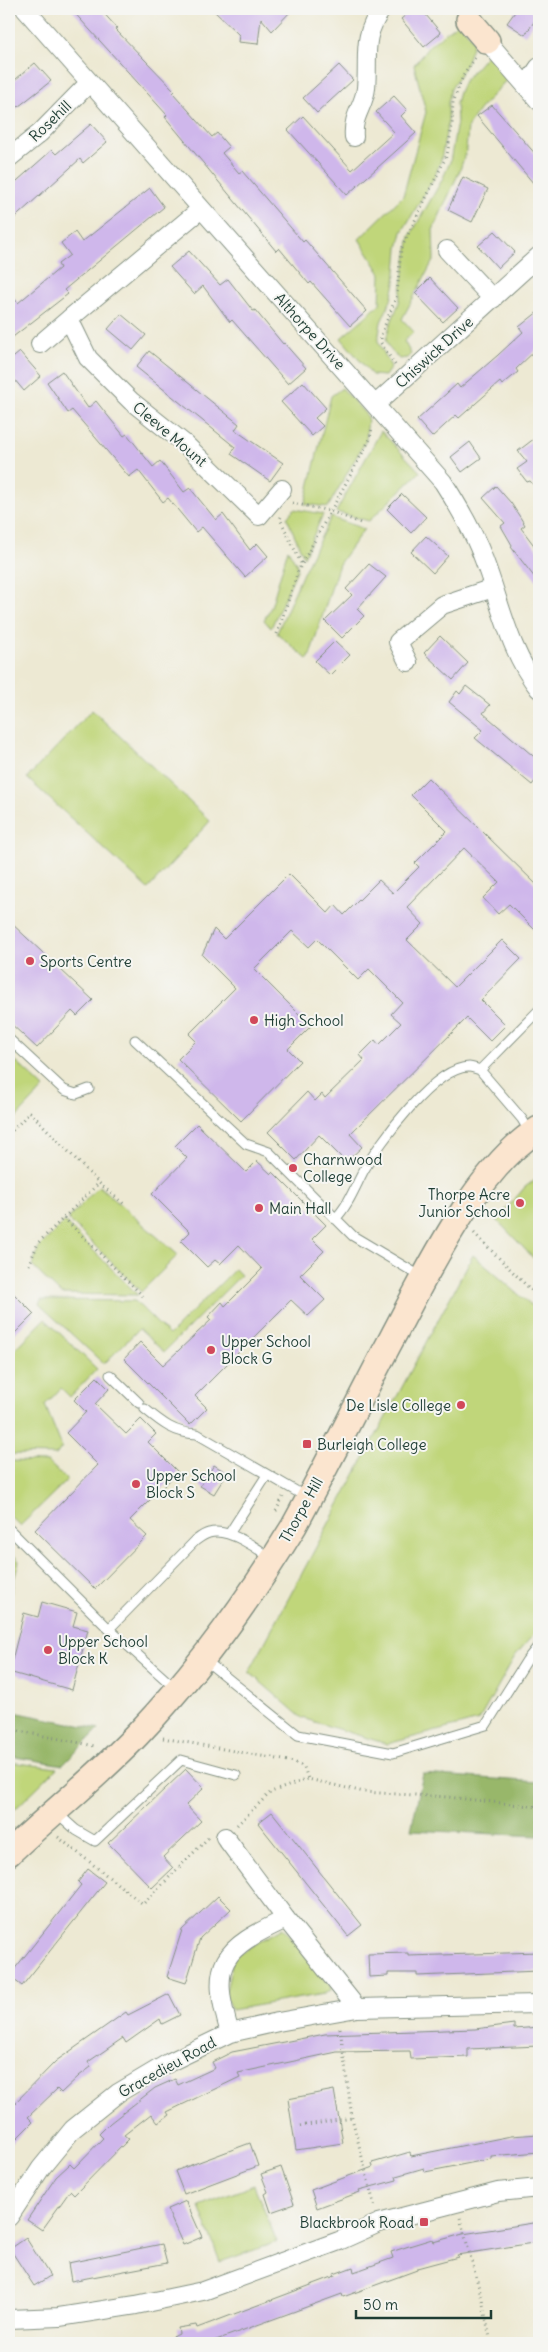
<svg xmlns="http://www.w3.org/2000/svg" width="548" height="2352" font-family="Delius,sans-serif">
	<rect width="100%" height="100%" fill="#f6f6f2"/>
	<filter id="ink" filterUnits="userSpaceOnUse"><feTurbulence type="fractalNoise" baseFrequency=".02" numOctaves="2"/><feDisplacementMap in="SourceGraphic" scale="10" xChannelSelector="R" yChannelSelector="G"/><feConvolveMatrix kernelMatrix="1 2 1 2 8 2 1 2 1" color-interpolation-filters="sRGB"/></filter>
	<filter id="wash" filterUnits="userSpaceOnUse"><feTurbulence type="fractalNoise" baseFrequency=".0096" numOctaves="4" result="noise"/><feDisplacementMap in="SourceGraphic" scale="20" xChannelSelector="R" yChannelSelector="G"/><feGaussianBlur stdDeviation="1.12" result="paint"/><feColorMatrix in="noise" values="0 0 0 0 0 0 0 0 0 0 0 0 0 0 0 0 0 1.4 0 .05"/><feComposite in="paint" operator="in"/></filter>
	<g filter="url(#wash)">
		<rect width="100%" height="100%" fill="#ede9d3"/>
		<path fill="#c0d67a" stroke="#708a57" d="M459 22 474 41 466 64 451 89 448 102V122L441 160 435 176 402 232 398 248 395 283 391 300 381 322 378 341 391 367 385 376 372 375 341 338 380 304 381 274 359 239 403 196 426 112 414 65 430 45Z
			M487 55 509 77 479 110 468 126 466 151 460 170 433 230 434 259 402 319 414 332 404 341 411 354 407 358 399 359 389 348 386 340 390 325 399 303 410 236 442 180 450 162 457 122 456 103 459 92 464 81Z
			M342 388 368 417 366 440 328 507 305 504 331 396Z
			M381 431 420 472 369 521 336 512Z
			M294 509 323 514 304 557 287 518Z
			M331 517 364 529 339 564 309 658 307 659 277 633 303 573Z
			M288 549 297 565V570L271 628 264 620 271 607Z
			M92 710 210 821 148 889 27 778Z
			M9 1055 44 1088 9 1125Z
			M539 1177V1264L497 1220 525 1187Z
			M99 1186 178 1255 141 1292 68 1219Z
			M64 1222H65L138 1295 61 1294 32 1266 39 1247Z
			M473 1255 539 1312V1628L515 1656 479 1720 387 1744 302 1718 249 1672Z
			M235 1269 241 1275 164 1352 139 1329 104 1364 39 1304 41 1300 135 1301 169 1335Z
			M45 1319 97 1369 70 1397 61 1388 45 1405 62 1447 56 1455 9 1454V1356Z
			M9 1461 48 1462 67 1480 20 1526 9 1515Z
			M9 1550 19 1561 9 1600Z
			M9 1762 57 1768 9 1815Z
			M283 1928 330 1985 331 1990 324 1994 231 2010 225 1995 234 1956Z
			M254 2185 277 2242 220 2262 199 2206Z"/>
		<path fill="#98b76a" stroke="#5c7a4f" d="M9 1711 99 1729 63 1765 9 1756Z
			M423 1774 539 1782V1836L411 1830Z"/>
		<g id="blocks">
			<path fill="#cfb7eb" d="M71 9H100L117 28 115 29 175 91 173 93 212 137 217 133 229 147 222 153 239 173 242 171 303 242 305 240 367 311 350 326 311 282 309 284 279 248 276 251 165 117 167 115Z
				M212 9H293L272 31 261 18 258 44 238 42 239 35Z
				M413 9H421L441 33 424 47 401 19Z
				M517 9H528L538 16 525 35 507 23Z
				M35 63 51 81 9 114V85Z
				M339 65 353 80 317 113 303 98Z
				M394 96 407 110 401 116 416 133 347 195 288 130 303 116 352 170 394 132 376 112Z
				M492 105 539 158V190L477 116Z
				M91 124 107 142 83 163 80 159 9 223V188L52 150 56 154Z
				M463 177 488 189 472 222 448 210Z
				M150 188 164 207 64 290 68 294 9 340V292L18 303 60 268 58 264 70 255 61 243 75 232 82 242Z
				M495 231 515 252 498 268 478 246Z
				M189 251 220 285 228 279 253 311 255 310 283 344 284 343 306 368 288 384 232 320 230 322 203 286 194 294 170 267Z
				M430 278 458 308 443 322 415 293Z
				M539 311V347L516 369 518 372 502 385 500 382 459 418 456 415 432 437 417 420 457 384 460 388 498 355 523 332 519 327Z
				M121 314 146 335 133 350 108 329Z
				M149 351 239 424 235 430 283 463 270 481 231 454 235 447 136 367Z
				M20 352 41 376 24 391 9 373V361Z
				M62 371 88 408 96 401 124 436 127 434 153 467 160 461 184 492 190 488 216 520 223 514 250 550 257 543 268 556 245 577 202 527 196 532 168 498 163 502 138 470 129 477 72 410 68 413 47 382Z
				M303 382 326 408 315 418 323 426 312 436 281 402Z
				M539 435V491L530 481 527 482 517 469 527 462 518 451Z
				M470 442 481 458 462 472 451 457Z
				M496 486 511 503 525 525 521 528 539 552V583L511 547 512 545 501 526 505 523 483 498Z
				M402 494 426 517 411 533 387 509Z
				M426 536 448 556 433 573 411 552Z
				M369 564 386 577 357 609 364 616 342 638 325 621 352 595 346 589Z
				M440 636 468 663 453 680 424 653Z
				M335 641 350 655 330 675 315 661Z
				M466 686 490 705 483 713 539 761V776L532 785 475 738 483 730 449 702 457 691 460 694Z
				M428 778 539 887V934L509 904 498 914 483 898 499 882 464 848 407 907 423 924 407 940 455 987 502 940 521 959 481 1000 506 1025 490 1041 467 1018 350 1134 362 1147 346 1162 319 1135 296 1160 268 1132 307 1092 315 1101 322 1094 325 1098 364 1060 360 1055 375 1040 379 1045 401 1023 391 1014 402 1002 369 969 358 980 317 939 309 947 292 931 254 969 311 1026 288 1049 300 1061 241 1121 178 1059 196 1041 189 1034 235 988 202 955 214 929 224 939 289 874 328 913 335 905 344 915 379 880 393 893 419 867 415 863 447 831 411 795Z
				M9 921 93 1000 77 1016 72 1011 37 1048 9 1022Z
				M197 1124 246 1172 257 1161 271 1174 273 1172 326 1225 312 1239 324 1251 300 1275 325 1300 308 1316 291 1300 195 1396 207 1408 190 1425 124 1359 140 1342 163 1365 211 1320 208 1317 222 1302 225 1306 262 1269 239 1245 220 1264 215 1260 207 1267 181 1241 190 1232 152 1194 187 1158 175 1146Z
				M9 1289 34 1314 9 1339Z
				M97 1377 109 1389 95 1404 126 1434 141 1419 156 1434 148 1442 178 1472 130 1520 147 1536 95 1589 35 1530 98 1465 66 1433 86 1412 74 1400Z
				M214 1465 227 1473 214 1494 200 1486Z
				M42 1602 77 1612 73 1626 88 1630 72 1690 9 1672 24 1613 38 1617Z
				M186 1769 204 1788 186 1805 201 1821 163 1857 173 1868 152 1888 108 1843Z
				M272 1812 362 1925 348 1936 258 1823Z
				M88 1869 105 1882 22 1986 9 1976 81 1885 78 1882Z
				M218 1896 231 1909 200 1938 186 1983 167 1977 182 1930Z
				M539 1952V1971L417 1976V1973H388V1976L369 1977 368 1954 408 1953V1956Z
				M169 1994 180 2015 162 2024 160 2019 126 2043 123 2038 88 2062 91 2067 79 2076 61 2093 57 2089 28 2117 33 2122 9 2146V2109L56 2061 126 2012 128 2015Z
				M514 2024V2029L539 2027V2046L468 2049V2057L411 2059 410 2051 337 2052 238 2073 240 2077 167 2112 169 2115 158 2123 151 2114 124 2135 129 2139 74 2195 70 2191 42 2230 27 2220 56 2177 70 2164 74 2168 103 2138 99 2134 110 2123 155 2088 175 2079 178 2085 215 2068 212 2062 232 2052 325 2034 475 2029Z
				M334 2090 343 2143 296 2150 288 2099Z
				M539 2134V2152L491 2156V2159L425 2172 424 2168 396 2176 397 2180 359 2190 360 2192 317 2208 311 2190 373 2167 372 2163 410 2152 411 2156 511 2136Z
				M250 2143 258 2166 184 2194 175 2171Z
				M281 2167 294 2204 271 2212 265 2194 268 2192 261 2174Z
				M186 2201 202 2237 183 2245 167 2209Z
				M539 2222V2242L457 2255 458 2257 417 2268V2270L343 2297 342 2294 208 2343H160L179 2334 178 2328 196 2325 197 2328 335 2276 334 2274 353 2267 354 2272 393 2258 391 2252 409 2246 432 2239 433 2242 463 2234Z
				M26 2238 50 2276 34 2286 10 2249Z
				M162 2244 167 2263 71 2281 68 2263Z"/>
		</g>
	</g>
	<g filter="url(#ink)">
		<use href="#blocks" fill-opacity="0" stroke="#869384" stroke-width="1"/>
		<g fill="none" stroke-linecap="round" stroke-linejoin="round">
			<defs>
				<path id="lane" d="M9 1039 64 1090 76 1094 89 1089
					M135 1040 246 1144 269 1152 353 1236 422 1277
					M530 1133 522 1119 480 1070 539 1010
					M335 1219C348 1206 355 1187 364 1170 380 1142 434 1067 469 1067 472 1067 477 1069 480 1070
					M110 1375 139 1403
					M145 1409C162 1423 174 1433 197 1434L308 1498
					M9 1529 109 1629 176 1689
					M229 1534 267 1475
					M109 1629 195 1541C199 1538 204 1534 209 1533 227 1527 258 1548 271 1559
					M205 1660 298 1735 393 1753 486 1725 527 1660 539 1645
					M57 1813 76 1830 95 1841 181 1760 236 1775"/>
				<path id="street" d="M25 9 443 482C459 507 474 532 484 560 501 604 509 651 539 689
					M487 41 539 101
					M526 86 539 67
					M354 137C352 115 364 107 366 88 369 56 361 37 382 9
					M9 158 40 133 89 83
					M201 209 69 319 88 358 131 401 185 444 259 516 282 489
					M447 250 493 299
					M40 344 69 319
					M375 405 539 256
					M408 662 398 642 442 605 493 588
					M225 1837 286 1919 357 2008
					M230 2033C209 1963 221 1949 286 1919
					M9 2217 41 2168 73 2129 118 2093 170 2062 230 2033 278 2022 357 2008 539 2004
					M9 2319 59 2317 136 2305 203 2291 339 2241 379 2223 498 2192 539 2188"/>
				<path id="secondary" d="M469 20 487 41
					M9 1853C51 1813 97 1777 137 1735 197 1672 249 1600 294 1526 328 1464 359 1400 392 1338 426 1274 477 1167 539 1129"/>
			</defs>
			<use href="#lane" stroke="#869384" stroke-width="11"/>
			<use href="#street" stroke="#869384" stroke-width="20"/>
			<use href="#secondary" stroke="#869384" stroke-width="28"/>
			<path stroke="#869384" stroke-width="3" stroke-dasharray="1 4" stroke-linecap="butt" d="M395 365 381 343V335L397 295 401 249 447 155 452 126 453 102 463 76 475 58
				M292 503 330 511 363 524
				M281 517 280 519 302 565
				M277 634 298 571 370 439 372 427
				M9 1134 30 1112 99 1183 125 1205
				M64 1218 145 1298
				M474 1233 539 1298
				M29 1265 38 1243 99 1183
				M276 1511 283 1497
				M9 1729 95 1746
				M163 1738 294 1762 304 1767 308 1779 364 1792 447 1797 539 1807
				M237 1825 271 1792 308 1779
				M58 1837 143 1904 208 1838
				M340 2028 352 2118 375 2208
				M300 2126 352 2118
				M460 2218 482 2299 491 2343"/>
			<use href="#lane" stroke="#fff" stroke-width="9"/>
			<use href="#street" stroke="#fff" stroke-width="18"/>
			<use href="#secondary" stroke="#fbe5cf" stroke-width="25"/>
		</g>
	</g>
	<g fill="#d1495b" stroke="#f6f6f2" stroke-width="2">
		<circle cx="30" cy="961" r="5"/>
		<circle cx="254" cy="1020" r="5"/>
		<circle cx="293" cy="1168" r="5"/>
		<circle cx="520" cy="1203" r="5"/>
		<circle cx="259" cy="1208" r="5"/>
		<circle cx="211" cy="1350" r="5"/>
		<circle cx="461" cy="1405" r="5"/>
		<rect x="302" y="1439" width="10" height="10" rx="2.5"/>
		<circle cx="136" cy="1484" r="5"/>
		<circle cx="48" cy="1650" r="5"/>
		<rect x="419" y="2217" width="10" height="10" rx="2.5"/>
	</g>
	<g text-anchor="middle" dominant-baseline="central" stroke-width="4" stroke-linejoin="round" paint-order="stroke">
		<g font-size="15" fill="#1f3d34" stroke="#f6f6f2">
			<text transform="translate(50 121) rotate(-44)">Rosehill</text>
			<text transform="translate(310 331) rotate(48)">Althorpe Drive</text>
			<text transform="translate(434 352) rotate(-42)">Chiswick Drive</text>
			<text transform="translate(170 434) rotate(40)">Cleeve Mount</text>
			<text transform="translate(301 1510) rotate(-61)">Thorpe Hill</text>
			<text transform="translate(167 2067) rotate(-29)">Gracedieu Road</text>
		</g>
		<g font-size="15" fill="#1f3d34" stroke="#f6f6f2" text-anchor="start">
			<text x="40" y="961">Sports Centre</text>
			<text x="264" y="1020">High School</text>
			<text x="303" y="1159">Charnwood<tspan x="303" dy="17">College</tspan></text>
			<text x="510" y="1194" text-anchor="end">Thorpe Acre<tspan x="510" dy="17">Junior School</tspan></text>
			<text x="269" y="1208">Main Hall</text>
			<text x="221" y="1341">Upper School<tspan x="221" dy="17">Block G</tspan></text>
			<text x="451" y="1405" text-anchor="end">De Lisle College</text>
			<text x="317" y="1444">Burleigh College</text>
			<text x="146" y="1475">Upper School<tspan x="146" dy="17">Block S</tspan></text>
			<text x="58" y="1641">Upper School<tspan x="58" dy="17">Block K</tspan></text>
			<text x="414" y="2222" text-anchor="end">Blackbrook Road</text>
		</g>
	</g>
	<rect width="548" height="2352" fill="none" stroke="#f6f6f2" stroke-width="30"/>
	<path d="M356 2310v8h135v-8" fill="none" stroke="#1f3d34" stroke-width="2.5"/>
	<text x="363" y="2310" font-size="15" fill="#1f3d34" stroke="#f6f6f2" stroke-width="4" paint-order="stroke">50 m</text>
</svg>
